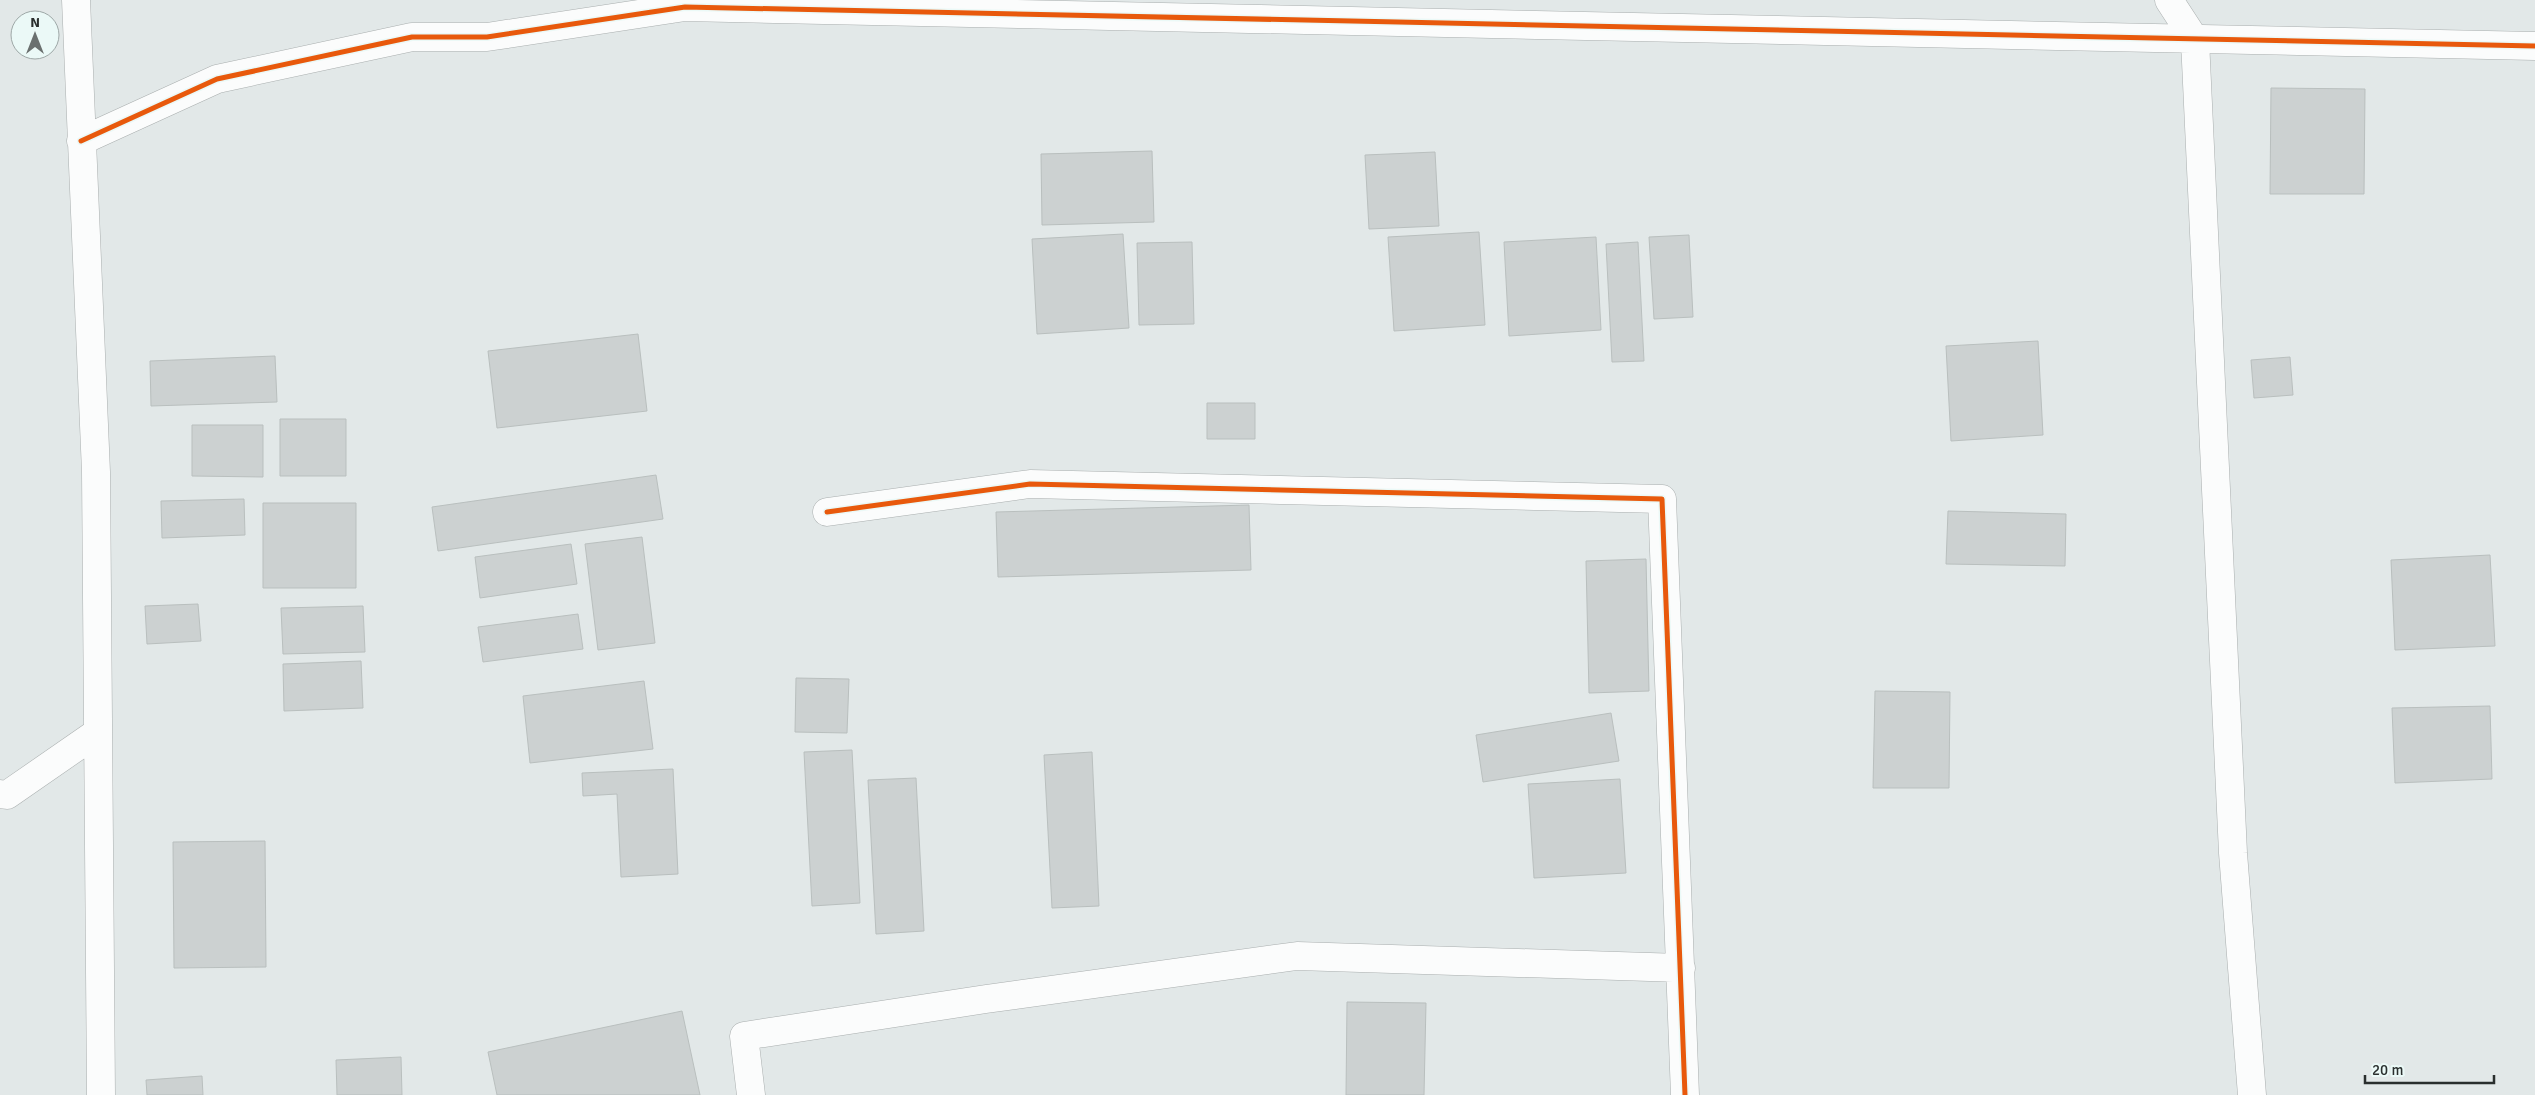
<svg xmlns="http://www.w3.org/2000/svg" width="2535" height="1095" font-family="Signika,sans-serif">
	<rect width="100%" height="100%" fill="#e2e8e8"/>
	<path fill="#ccd1d1" stroke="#b9bfbe" d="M2271 88 2365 89 2364 194H2270Z
		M1152 151 1154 222 1042 225 1041 154Z
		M1435 152 1439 226 1369 229 1365 155Z
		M1479 232 1485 325 1394 331 1388 237Z
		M1123 234 1129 328 1037 334 1032 239Z
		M1689 235 1693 317 1654 319 1649 237Z
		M1596 237 1601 330 1509 336 1504 242Z
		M1192 242 1194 324 1139 325 1137 243Z
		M1638 242 1644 361 1612 362 1606 244Z
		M638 334 647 411 497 428 488 351Z
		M2038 341 2043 435 1951 441 1946 346Z
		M275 356 277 402 151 406 150 361Z
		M2290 357 2293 395 2254 398 2251 360Z
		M1207 403H1255V439H1207Z
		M280 419H346V476H280Z
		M192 425H263V477L192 476Z
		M656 475 663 519 438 551 432 507Z
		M244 499 245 535 162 538 161 501Z
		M263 503H356V588H263Z
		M1249 505 1251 570 998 577 996 512Z
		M1948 511 2066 514 2065 566 1946 564Z
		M642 537 655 643 598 650 585 544Z
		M571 544 577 584 480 598 475 557Z
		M2490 555 2495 646 2395 650 2391 560Z
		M1646 559 1649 691 1589 693 1586 561Z
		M198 604 201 641 147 644 145 606Z
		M363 606 365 652 283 654 281 608Z
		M578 614 583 649 483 662 478 627Z
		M361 661 363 708 284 711 283 664Z
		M796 678 849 679 847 733 795 732Z
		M644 681 653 749 530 763 523 696Z
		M1875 691 1950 692 1949 788H1873Z
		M2490 706 2492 779 2395 783 2392 708Z
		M1611 713 1619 761 1483 782 1476 735Z
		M852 750 860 903 812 906 804 752Z
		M1092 752 1099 906 1052 908 1044 755Z
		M673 769 678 874 621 877 617 794 583 796 582 773Z
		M916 778 924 931 876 934 868 780Z
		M1620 779 1626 873 1534 878 1528 784Z
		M265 841 266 967 174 968 173 842Z
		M1347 1002 1426 1003 1424 1095H1346Z
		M682 1011 700 1095H497L488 1052Z
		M401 1057 402 1095H337L336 1060Z
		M202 1076 203 1095H147L146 1080Z"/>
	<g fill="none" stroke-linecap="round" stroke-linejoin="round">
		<defs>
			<path id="minor" d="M76 0 96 472 101 1095
				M2169 0 2195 40 2233 853 2252 1095
				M81 141 217 79 412 37H487L685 7 2535 46
				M827 512 1030 484 1662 499 1685 1095
				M0 794 7 795 98 732
				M751 1095 744 1036 986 999 1297 956 1681 968"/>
		</defs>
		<use href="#minor" stroke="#a9aeae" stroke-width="29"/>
		<use href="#minor" stroke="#fbfcfc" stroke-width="28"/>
		<defs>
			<path id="cycleway" d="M81 141 217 79 412 37H487L685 7 2535 46
				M827 512 1030 484 1662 499 1685 1095"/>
		</defs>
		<use href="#cycleway" stroke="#ebf9f7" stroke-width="8"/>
		<use href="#cycleway" stroke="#e8590c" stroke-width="5"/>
	</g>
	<g transform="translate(35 35)"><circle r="24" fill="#ebf9f7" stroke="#9ea8a7"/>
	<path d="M0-4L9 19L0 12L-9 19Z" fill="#6a706f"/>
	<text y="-8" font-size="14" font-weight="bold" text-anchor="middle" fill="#2a2f2e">N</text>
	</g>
	<path d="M2365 1075v8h129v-8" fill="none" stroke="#2a2f2e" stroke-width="2.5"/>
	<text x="2372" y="1075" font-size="15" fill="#2a2f2e" stroke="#ebf9f7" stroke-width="4" paint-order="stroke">20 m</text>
</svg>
